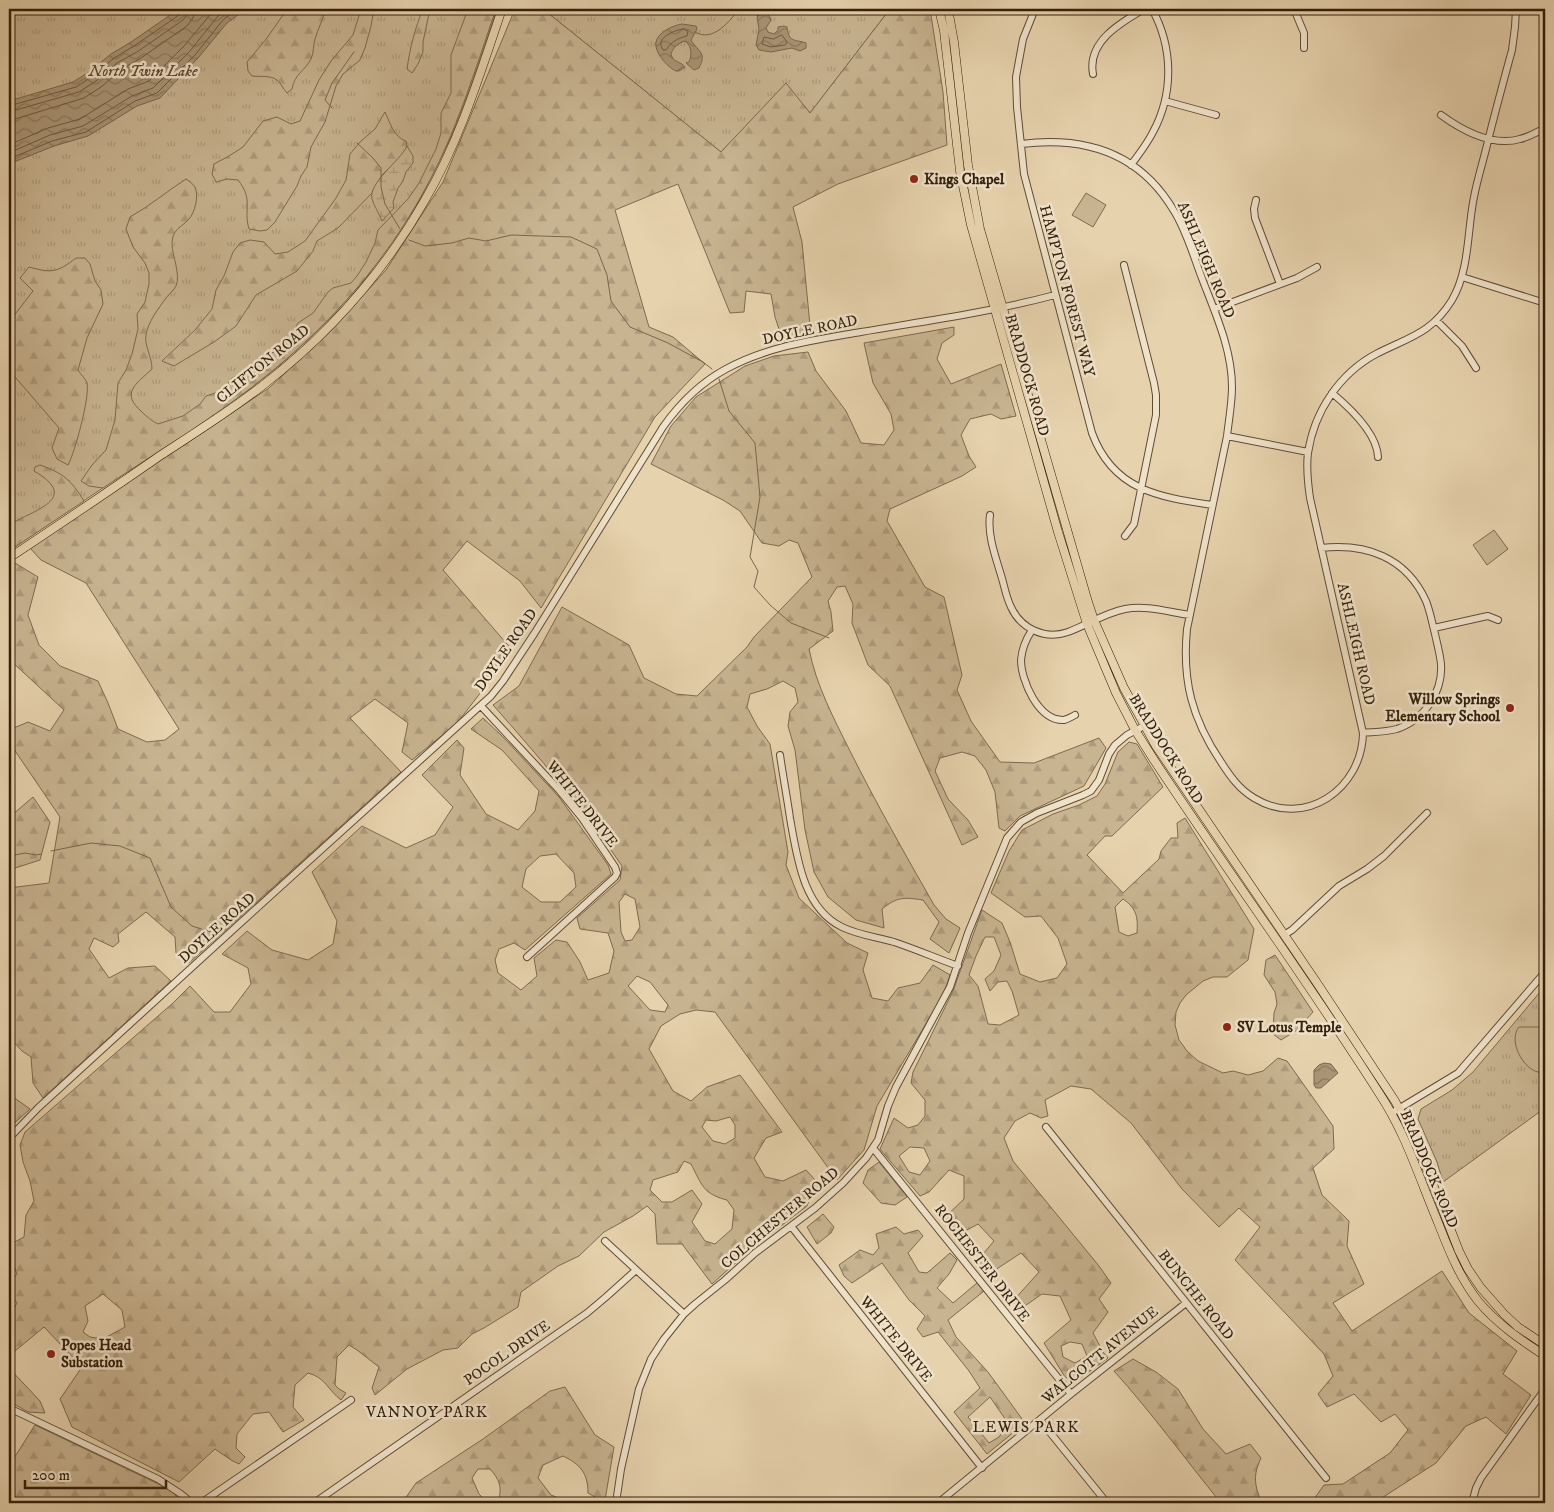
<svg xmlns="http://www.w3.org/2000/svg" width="1554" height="1512" font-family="'IM FELL DW Pica',serif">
	<defs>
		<pattern id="grass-tufts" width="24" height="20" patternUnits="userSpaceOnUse" patternTransform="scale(1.25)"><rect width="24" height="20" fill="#c8b491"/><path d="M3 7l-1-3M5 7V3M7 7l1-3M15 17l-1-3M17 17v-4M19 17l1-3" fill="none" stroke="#ac9a7c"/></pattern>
		<pattern id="forest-firs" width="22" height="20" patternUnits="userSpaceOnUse" patternTransform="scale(1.25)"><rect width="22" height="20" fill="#c8b491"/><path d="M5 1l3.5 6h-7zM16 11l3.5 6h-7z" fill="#ac9a7c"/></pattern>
		<pattern id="wetland-marsh" width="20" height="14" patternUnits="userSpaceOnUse" patternTransform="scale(1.25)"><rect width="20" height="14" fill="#c8b491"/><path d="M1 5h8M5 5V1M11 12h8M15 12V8" fill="none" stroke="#ac9a7c"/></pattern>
		<pattern id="water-waves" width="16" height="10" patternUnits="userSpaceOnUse" patternTransform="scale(1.25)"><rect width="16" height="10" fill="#a99576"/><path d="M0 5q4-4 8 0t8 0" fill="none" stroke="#8a795f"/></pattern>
	</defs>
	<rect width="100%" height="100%" fill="#e6d2ad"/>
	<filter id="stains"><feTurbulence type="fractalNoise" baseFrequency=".004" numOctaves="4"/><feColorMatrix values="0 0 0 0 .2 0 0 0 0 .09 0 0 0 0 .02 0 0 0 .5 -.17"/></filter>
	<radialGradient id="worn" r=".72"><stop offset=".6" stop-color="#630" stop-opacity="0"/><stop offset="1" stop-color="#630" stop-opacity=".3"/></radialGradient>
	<path fill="url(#grass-tufts)" stroke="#7e6a4e" d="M9 9H497L470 89 450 139 415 209 399 229 367 277 346 303 311 337 281 364 250 389 9 551Z
		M543 9H890L810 113 786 84 721 152Z
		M1545 986V1108L1443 1182 1437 1162 1418 1119 1421 1109 1452 1090 1473 1072Z"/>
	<path fill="url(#forest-firs)" stroke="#7e6a4e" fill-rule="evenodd" d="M290 9H326C323 19 318 29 315 39 313 45 314 53 311 59 304 72 295 73 292 89L287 93C283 89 281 83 277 80 270 75 260 77 252 76L248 71 247 62 267 38 283 15Z
		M361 9H374L371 26 365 48 360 60 343 74 336 86 325 122 311 147 307 167 301 176 297 186 275 222 267 230 260 231 249 229C243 209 254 200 238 180L227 179 216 182 212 174 214 164 229 156 243 147 263 121 277 117 291 124 300 121 319 80 331 61 353 35Z
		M423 9H430L423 42V52L418 64 412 73 407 69C410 48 415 28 423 9Z
		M468 9H496C475 70 456 134 424 191 386 261 332 322 271 372 219 415 160 450 103 488L89 486 81 481 92 465 106 450 115 420 118 383 126 370 132 354 138 329 137 314 145 302 149 284V273L145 263 133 247 126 229 130 217C150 206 167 191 186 179 189 181 193 184 195 187 199 196 195 212 189 219 181 228 172 229 172 244 172 255 181 275 176 286 174 290 169 294 166 298 158 309 148 322 146 335 144 345 152 357 152 369 136 384 120 393 142 412 147 417 152 421 158 424L183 416 200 404 206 396 221 391 226 387 231 379 247 369 260 358 276 351 284 341 292 335 298 323 313 313 328 292 333 288 351 283 357 276 366 262 375 243 378 230 408 199 419 183 436 149 441 133V113L451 93V55Z
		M515 9H543L721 152 786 83 810 113 890 9H930L943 92 947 145 838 184 793 207 802 242 811 336 783 341 775 317 771 294 746 291 744 312 730 313 678 184 615 210 649 327 673 337 705 364 655 417 541 608 520 581 467 541 443 570 513 651 457 723 412 760 402 752 408 723 375 699 350 718 401 772 189 963 176 953 175 937 146 912 118 934 119 942 113 947 94 938 89 949 109 978 128 968 155 966 171 981 43 1098 33 1083 31 1057 22 1051 11 1039H9V888L49 883 60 817 9 742V730L28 722 50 731 64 710 10 660 9 661V561L10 560 38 577 28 615 39 645 60 666 98 681 108 703 118 729 147 742 165 740 179 729 86 583 41 560 30 548 269 388 332 330 386 270 443 182Z
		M385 112C390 123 394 137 406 141L407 146 404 153 382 175 372 193 338 228 317 241 313 251 297 271 256 295 236 326 214 342 174 366 162 361 195 330 212 309 216 290 224 276 233 252 240 243 250 240 264 242 275 254 288 252 305 241 336 198 346 180 350 154 360 142 375 129Z
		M76 258H85L90 264 95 281 101 290 103 304 87 338 78 370C80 374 86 379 87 383 90 397 75 452 68 465L57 459 52 448 59 428 10 371 9 322 33 291 20 278 29 267C51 273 57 273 76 258Z
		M954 327V335L942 343 937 359 951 384 1001 364 1016 416 1001 419 991 414 970 419 961 435 969 456 976 467 962 476 890 509 887 521 925 587 944 597 962 675 957 690 971 721 1000 762 1034 763 1099 738 1106 748 1084 786 1020 816 1005 831 999 828 995 792 986 770 975 756 962 752 940 758 935 771 948 799 968 820 978 837 962 845 890 686 868 665 852 623 853 604 845 586 837 587 828 601 831 612 833 631 809 649C816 685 834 719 850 751 876 803 905 854 934 905L946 919 960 928 949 953 930 939 939 922 923 900C903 897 897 897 882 909L884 928 856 920 828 897 814 872 805 830 795 750 788 726 790 712 798 702 795 688 783 681 767 689 750 694 747 707 757 726 770 744 788 852 786 865 799 898 847 943 868 953 863 970 872 998 888 1001 898 988 920 983 933 965 950 975 943 995 877 1106 864 1150 837 1180 715 1012 696 1010 680 1014 661 1026 649 1049 673 1091 691 1101 707 1087 740 1075 782 1132 766 1138 754 1158 765 1177 783 1181 806 1170 816 1181 807 1206 752 1248 712 1284 682 1244H657L655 1214 647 1206 633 1216 604 1232 579 1256 558 1266 521 1292 518 1307 484 1328 472 1334 458 1348 443 1350 407 1369 375 1395 372 1388 379 1367 357 1350 349 1345 337 1357 335 1385 339 1389 346 1393 341 1400C328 1390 325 1377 308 1373L295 1385 293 1407 304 1420 283 1432 269 1412 253 1414 237 1434 236 1448 245 1457 239 1464 231 1460 215 1449 179 1482 72 1427 60 1399 82 1367 44 1327 9 1356V1317L17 1303C7 1289 5 1288 17 1274L13 1263H9V1245L24 1237 26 1215 34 1201 30 1181 23 1162 20 1145 25 1132 173 1003 190 986 214 1012H230L251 984 248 968 222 954 247 931 272 950 308 960 333 944 337 921 312 872 362 826 406 848 435 835 453 807 422 775 457 740 464 748 460 775 486 814 518 830 535 811 539 791 502 750 471 729 483 718 503 737 559 797 608 865 611 874 525 950 514 943 499 949 495 960 498 973 521 990 537 976 534 958 556 940 567 942 580 962 588 980 609 973 614 951 608 933 580 929 577 918 620 880 622 866C583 808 539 757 493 705L519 686 562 607 629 645 644 678 676 694 697 696 747 647 754 637 812 577 798 543 789 540 779 546 762 543 740 511 723 500 651 464 671 426 696 397 745 366 774 356 808 352 816 371 846 411 861 443 884 445 894 430 891 414 873 383 864 343ZM556 854 574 873 576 887 560 902H541L522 887 526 869 540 856ZM625 894 635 899 640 927 632 940 625 941 621 932 619 902ZM637 976 650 982 668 1005 665 1012 650 1010 628 986ZM730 1117 735 1125V1138L725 1144 713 1141 702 1127 706 1120 716 1121ZM684 1161 691 1164C702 1185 703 1194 727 1200L734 1210 732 1229 715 1244 705 1241 692 1222 702 1204 692 1190 672 1202H662L650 1190 653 1180 678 1172ZM103 1294 122 1310 125 1327 103 1339 90 1337 83 1332 88 1321 85 1306Z
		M40 465C63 473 71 480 84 501L9 551V525C33 510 82 499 34 471L35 467Z
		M1129 742 1137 744 1163 787 1112 836H1105L1087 855 1123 893 1159 859 1161 851 1171 838H1178L1177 823 1185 818 1254 929 1248 960 1227 977H1213L1203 981 1186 995 1180 1003 1176 1012 1175 1025 1179 1040 1187 1051 1198 1061 1223 1073 1233 1071 1248 1075 1263 1071 1278 1058 1287 1061 1333 1126 1334 1149 1313 1168 1322 1195 1349 1221 1347 1246 1364 1284 1333 1303 1352 1331 1442 1271 1469 1313 1517 1351 1503 1374 1531 1395 1506 1434 1486 1417 1466 1426 1436 1463 1374 1503H1311L1324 1485 1343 1484 1390 1453 1408 1430 1395 1414 1381 1422 1354 1394 1327 1407 1318 1394 1333 1376 1324 1354 1235 1260 1260 1227 1239 1208 1219 1227 1182 1189 1131 1123 1091 1089 1071 1086 1045 1100 1048 1116 1041 1118 1030 1113 1015 1121 1004 1138 1013 1161 1099 1266 1111 1283 1099 1299 1108 1312 1093 1333 1103 1352 1108 1358 1076 1381 1065 1377 1044 1343 1071 1320 1060 1296 1042 1294 1019 1310 1013 1301 1039 1272 1021 1253 986 1276 977 1261 994 1241 978 1224 956 1236 943 1219 964 1199V1176L949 1170 929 1192 920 1196 880 1149 894 1118 908 1128 918 1125 925 1116V1100L911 1083 913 1072 953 991 982 910 1002 923 1010 942 1020 974 1040 982 1057 978 1067 964 1058 938 1041 916 1025 917 991 893 1009 851 1022 830 1053 814 1079 805 1097 796 1105 784 1118 752ZM1123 899C1137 909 1138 917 1137 933L1128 936 1119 932 1115 907ZM985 937H994L1001 955 994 971 985 979 990 991 998 982 1007 981 1012 991 1019 1015 1000 1025 988 1024 978 986 969 975 976 956ZM910 1147 924 1148 930 1161 920 1175 909 1172 899 1156ZM1070 1342 1082 1344 1087 1356 1075 1363 1063 1357 1061 1346Z
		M33 797 50 822 40 860 12 869 9 887V811L12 815Z
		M1275 955 1313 1012 1297 1030 1281 1040 1273 1034 1274 1013 1277 1004 1275 992 1264 975 1266 960Z
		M9 1094 30 1109 9 1128Z
		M879 1162 907 1197 895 1205 881 1203 863 1183 868 1170Z
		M823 1214 834 1227 831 1233 817 1244 807 1227Z
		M896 1227 904 1234 918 1230 923 1236 908 1253 919 1272 927 1273 950 1253 957 1260 949 1274 937 1288 953 1303 977 1283 984 1291 948 1320 956 1337 988 1372 1025 1423 987 1454 954 1412 980 1388 969 1371 938 1332 923 1337 917 1329 925 1316 909 1300 882 1263 852 1283 844 1276 839 1265 860 1250 873 1255 879 1248 876 1234ZM990 1397 1008 1423 999 1437 989 1443 968 1417Z
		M1133 1359 1156 1372 1178 1389 1203 1429 1226 1454 1250 1444 1261 1458C1253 1475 1254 1485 1262 1503H1221C1185 1459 1152 1413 1114 1371Z
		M9 1368 40 1401 45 1413 28 1412 9 1401Z
		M565 1387 595 1435 614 1447 605 1500H600L588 1493C588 1473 580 1464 563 1456L543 1465 538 1478 551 1495 571 1503H402L416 1483 483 1439 550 1391ZM478 1469H490C499 1479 502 1486 499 1499L487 1502 479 1494 472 1478Z
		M35 1425 171 1490 182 1503H9V1466Z"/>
	<path fill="url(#wetland-marsh)" stroke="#7e6a4e" d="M407 146 413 156V163L406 172 403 181 398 188 393 202 394 208 382 221C379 213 374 206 372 199 368 183 400 161 407 146Z"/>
	<path fill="#c8b491" stroke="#7e6a4e" d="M1086 193 1106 205 1093 227 1072 215Z
		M1494 530 1508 549 1487 565 1473 545Z
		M1519 1027H1545V1074C1542 1073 1536 1072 1533 1070 1520 1063 1509 1039 1519 1027Z"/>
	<path fill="url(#water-waves)" stroke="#7a664b" d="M179 9H246L227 23 198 58 160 98 137 106 88 136 54 146 9 164V101L73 82 89 72 111 54 131 42Z
		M761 13C766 13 769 14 771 20L766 28 768 32 774 34 778 30V27L784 26 787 27C789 43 794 39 806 43V48L800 51 792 48 771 52 759 50 756 45 759 29 757 17Z
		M682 24 696 26 697 29 691 40C699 53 707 52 699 68L694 70 686 63 689 62C692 55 692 46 685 41 679 43 673 47 671 54 673 63 681 61 685 67L679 71H676C667 67 654 52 656 42 658 32 674 25 682 24Z
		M1324 1063 1331 1064 1338 1073 1321 1088H1316L1314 1085V1070L1319 1065Z"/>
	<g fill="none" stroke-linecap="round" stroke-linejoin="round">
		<path stroke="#6e5a40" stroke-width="1" d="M683 29 688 31 687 36C678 38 671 42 666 50H663C662 48 660 45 661 42 663 35 676 30 683 29Z
			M782 35 787 42 785 45 771 47 762 44 764 37 773 39Z
			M9 106 76 87 93 76 114 58 134 46 179 15 181 9
			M9 112 79 92 96 81 117 63 137 52 183 20 187 15 188 9
			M9 120 15 119 84 98 101 87 122 69 141 58 187 26 193 18 195 9
			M9 145 48 128 80 119 128 89 149 81 184 46 215 9
			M9 153 50 135 83 126 132 96 153 88 190 51 218 16 227 9
			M9 159 52 141 86 132 135 101 157 93 195 55 223 20 237 9"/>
		<path stroke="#7a664b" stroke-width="1" d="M319 9 321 12
			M750 9 758 16
			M695 32C713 43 730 21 739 9
			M332 108 325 100 332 83 354 52
			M357 143 373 158 381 168V187L385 204 400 229
			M409 240 425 246 452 243 469 238 486 241 511 235 571 237 597 249 607 275 611 301 630 327 668 343 703 362 712 369
			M719 379 729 411 755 443 760 497 750 557 758 571 754 587 770 605 791 623 829 638
			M51 851 91 843 120 846 150 858 171 907 192 926 217 934
			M9 856 25 853 36 855 41 854"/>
		<defs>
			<path id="minor" d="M1035 9 1023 39 1016 77 1017 107 1024 174 1092 433C1113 490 1158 497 1212 505
				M1294 9 1304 33V48
				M1093 74C1087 42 1120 23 1144 9
				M1165 101 1216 115
				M1441 115C1463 131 1492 147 1520 139 1529 137 1537 132 1545 128
				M1021 144C1085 136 1140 153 1174 211 1187 232 1194 258 1203 281 1216 315 1232 350 1232 387 1232 403 1229 419 1227 436L1187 629C1182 681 1192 719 1221 762 1230 776 1239 789 1254 798 1305 829 1362 789 1363 733L1310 498C1308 484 1306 468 1308 453 1314 412 1339 374 1376 354 1409 337 1431 334 1452 300 1470 269 1467 231 1474 197 1477 181 1482 165 1486 149 1494 116 1503 83 1512 50L1515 27 1516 9
				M1131 165C1139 154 1147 144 1153 132 1174 93 1173 47 1152 9
				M1256 200 1254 209 1255 218 1280 284
				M1124 265 1154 383 1156 395V415L1134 524 1125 536
				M1462 277 1545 303
				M1214 309 1297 278 1317 267
				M1436 320 1462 346 1476 368
				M1332 393C1350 408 1377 433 1378 457
				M1227 436 1308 452
				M990 515C987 537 997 560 1003 582 1005 590 1007 599 1011 607 1021 629 1045 640 1068 632 1087 625 1105 613 1125 609 1147 605 1168 612 1190 615
				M1321 548C1366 543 1406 557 1426 601 1430 611 1432 622 1435 634 1437 643 1440 654 1441 664 1443 692 1424 720 1397 729 1386 732 1374 732 1363 733
				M1434 628 1483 617 1488 616 1498 620
				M1032 630C1026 639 1022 648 1021 660 1021 680 1038 721 1064 720 1068 719 1071 717 1075 715
				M481 706 559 790 582 818 615 867 617 873 615 877 527 957
				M780 755C783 776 787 797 790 818 797 857 803 908 842 927 858 935 877 937 894 942 915 949 936 958 958 966
				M1284 935 1292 930 1339 886 1367 869 1384 856 1427 813
				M1395 1111 1458 1073 1545 972
				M1046 1127 1326 1478
				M13 1134 38 1108 236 927 491 696 503 681 534 634 663 427C680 403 700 383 726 369 768 346 815 340 861 332 926 321 991 312 1055 295
				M873 1148 1071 1394
				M791 1226 982 1468
				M605 1241 684 1314
				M9 1408 158 1479 181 1494 192 1503
				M1040 1420 1107 1503
				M201 1503 351 1400
				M314 1503 587 1313 606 1297 636 1270
				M616 1503 621 1469 639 1389 651 1359 664 1339 684 1314 695 1304 725 1280 755 1253 815 1208 843 1183 866 1158 878 1140 888 1106 896 1087 950 987 968 933 1007 838 1021 822 1037 813 1083 795 1091 791 1099 780 1109 754 1115 745 1127 735 1144 726
				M938 1503 1071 1394 1186 1303
				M1472 1503 1476 1488 1481 1478 1545 1389"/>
			<path id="major" d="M939 9 944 31 960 171 971 225 1058 532 1087 624 1116 693 1135 730 1154 760C1228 872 1307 980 1379 1093 1405 1132 1419 1177 1437 1220 1448 1248 1459 1277 1478 1301 1497 1324 1521 1340 1545 1356
				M948 9 954 42 968 165 980 229 1088 602 1094 620 1124 688 1156 746 1317 983 1395 1101 1416 1141 1459 1251 1468 1269 1481 1288 1504 1314 1518 1327 1545 1345
				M9 558C60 524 111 490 161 455 195 433 230 411 262 386 328 335 384 272 425 200 460 140 480 74 502 9"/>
		</defs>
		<use href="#minor" stroke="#604c34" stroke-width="8"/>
		<use href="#major" stroke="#341f0b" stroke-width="9"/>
		<use href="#minor" stroke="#efe2ca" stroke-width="6"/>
		<use href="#major" stroke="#e6d2ad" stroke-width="8"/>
	</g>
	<g fill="#8f2418" stroke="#efe2ca" stroke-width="2">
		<circle cx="914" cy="179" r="5"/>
		<circle cx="1510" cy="708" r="5"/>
		<circle cx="1227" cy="1027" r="5"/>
		<circle cx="51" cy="1354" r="5"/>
	</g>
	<g text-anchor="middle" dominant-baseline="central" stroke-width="5" stroke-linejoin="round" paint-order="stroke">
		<g font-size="15" font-weight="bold" fill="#341f0b" stroke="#efe2ca" text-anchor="start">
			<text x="924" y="179">Kings Chapel</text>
			<text x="1500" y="699" text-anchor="end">Willow Springs<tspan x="1500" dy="17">Elementary School</tspan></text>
			<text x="1237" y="1027">SV Lotus Temple</text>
			<text x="61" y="1345">Popes Head<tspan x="61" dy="17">Substation</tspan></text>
		</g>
		<g font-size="15" fill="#341f0b" stroke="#efe2ca">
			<text transform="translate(1206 260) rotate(67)">ASHLEIGH ROAD</text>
			<text transform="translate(1067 291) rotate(75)">HAMPTON FOREST WAY</text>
			<text transform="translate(810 330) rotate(-12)">DOYLE ROAD</text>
			<text transform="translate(263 364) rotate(-39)">CLIFTON ROAD</text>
			<text transform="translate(1027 375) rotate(74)">BRADDOCK ROAD</text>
			<text transform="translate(1356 644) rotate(77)">ASHLEIGH ROAD</text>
			<text transform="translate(506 650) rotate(-55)">DOYLE ROAD</text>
			<text transform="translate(1166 749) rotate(58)">BRADDOCK ROAD</text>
			<text transform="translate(582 804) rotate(52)">WHITE DRIVE</text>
			<text transform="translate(217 928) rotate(-42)">DOYLE ROAD</text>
			<text transform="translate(1429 1169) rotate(67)">BRADDOCK ROAD</text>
			<text transform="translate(780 1218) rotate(-40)">COLCHESTER ROAD</text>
			<text transform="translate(982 1263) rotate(52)">ROCHESTER DRIVE</text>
			<text transform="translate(1196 1295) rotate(51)">BUNCHE ROAD</text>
			<text transform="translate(896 1339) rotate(51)">WHITE DRIVE</text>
			<text transform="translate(507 1353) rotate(-35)">POCOL DRIVE</text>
			<text transform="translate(1100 1355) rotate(-39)">WALCOTT AVENUE</text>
		</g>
		<g font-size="16" font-style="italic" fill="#5d4830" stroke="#efe2ca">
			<text x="143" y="71">North Twin Lake</text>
		</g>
		<g font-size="16" letter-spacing="1" fill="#341f0b" stroke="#efe2ca">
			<text x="427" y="1412">VANNOY PARK</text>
			<text x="1026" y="1427">LEWIS PARK</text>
		</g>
	</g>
	<rect width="1554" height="1512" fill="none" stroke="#e6d2ad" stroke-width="30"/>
	<rect x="10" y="10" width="1534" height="1492" fill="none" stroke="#341f0b" stroke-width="2.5"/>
	<rect x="15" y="15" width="1524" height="1482" fill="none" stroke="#341f0b"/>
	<path d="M25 1480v8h141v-8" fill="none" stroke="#341f0b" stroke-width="2.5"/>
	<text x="32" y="1480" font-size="15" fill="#341f0b" stroke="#efe2ca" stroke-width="4" paint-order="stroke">200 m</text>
	<rect width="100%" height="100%" filter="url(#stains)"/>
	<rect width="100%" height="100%" fill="url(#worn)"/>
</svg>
